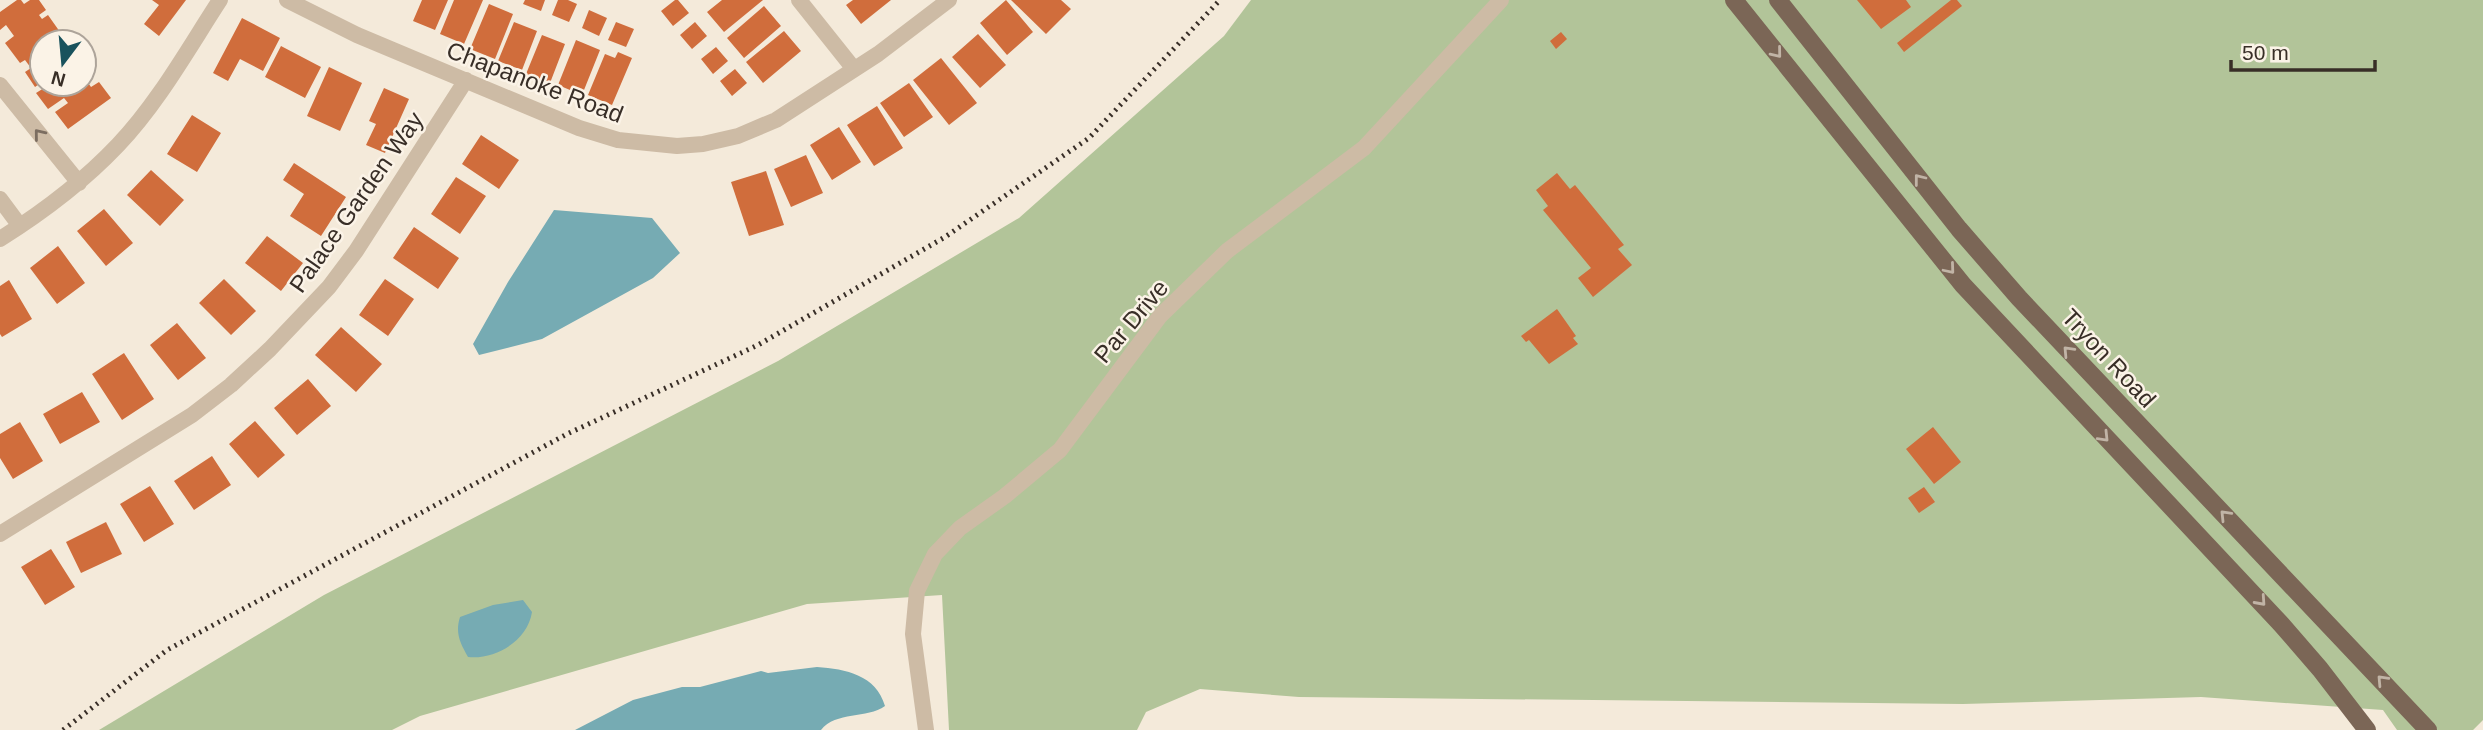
<svg xmlns="http://www.w3.org/2000/svg" width="2483" height="730" font-family="Arial,sans-serif">
	<rect width="100%" height="100%" fill="#f4eada"/>
	<path fill="#b2c499" d="M1251 0H2483V720L2473 730H2397L2383 710 2201 697 1963 704 1299 697 1200 689 1146 712 1137 730H949L942 595 807 604 420 716 392 730H99L324 595 778 361 1019 218 1224 36Z"/>
	<path fill="#76abb3" d="M554 210 652 218 680 253 653 278 542 339 479 355 473 344 508 282Z
		M523 600 532 612C528 640 496 660 468 657 460 643 455 633 460 617L493 605Z
		M817 667C846 669 876 675 885 706 867 719 836 711 821 730H575L633 700 682 687H700L761 671 768 673Z"/>
	<path fill="#d06d3c" d="M17 0H21L24 4 30 0H39L46 10 39 15 42 19 48 15 60 32 52 37 54 40 62 34 68 42H42V82L35 87 25 72 31 68 25 60 20 63 5 43 14 36 6 25 0 30V12Z
		M152 0H186L159 36 144 24 159 5Z
		M422 0H448L435 30 413 21Z
		M454 0H483L464 44 440 34Z
		M525 0H545L541 11 523 4Z
		M558 0H568L577 4 569 22 552 15Z
		M675 0H678L689 13 673 26 661 11Z
		M722 0H763L724 32 707 12Z
		M853 0H891L861 24 846 5Z
		M1006 0 1033 32 1007 55 980 23Z
		M1011 0H1061L1071 9 1046 34Z
		M1857 0H1906L1911 7 1881 29Z
		M1951 0H1957L1962 6 1904 52 1897 43Z
		M489 4 513 14 495 59 470 49Z
		M764 6 781 26 744 58 727 38Z
		M589 10 607 18 599 36 582 28Z
		M242 18 280 38 263 71 240 59 228 81 213 73Z
		M514 22 537 31 522 70 498 61Z
		M616 22 634 29 626 47 608 40Z
		M695 22 707 36 692 49 680 35Z
		M784 31 801 51 763 83 746 62Z
		M1561 32 1567 39 1556 49 1550 41Z
		M978 34 1006 65 980 88 952 57Z
		M542 35 565 44 550 83 526 74Z
		M576 40 600 50 582 95 558 85Z
		M281 46 321 67 305 98 265 77Z
		M716 47 728 61 713 74 701 59Z
		M618 52 632 58 612 105 588 95 605 54 615 58Z
		M941 58 977 103 949 125 913 80Z
		M329 67 362 83 340 131 307 116Z
		M735 69 747 83 732 96 720 81Z
		M84 77 91 87 99 82 111 98 68 129 55 112 68 103 64 98 48 109 36 93 44 88 42 84H84Z
		M909 83 933 117 904 137 880 103Z
		M384 88 409 99 385 153 366 145 376 124 369 121Z
		M877 106 903 148 874 166 847 125Z
		M192 115 221 133 197 172 167 154Z
		M839 127 861 162 832 180 810 145Z
		M481 135 519 160 499 189 462 164Z
		M806 155 823 193 791 207 774 169Z
		M294 163 346 197 321 236 290 216 304 194 283 180Z
		M151 170 184 200 160 226 127 195Z
		M766 171 784 225 749 236 731 182Z
		M1557 173 1570 189 1575 185 1624 245 1618 249 1632 265 1593 297 1578 278 1591 268 1543 210 1548 206 1536 190Z
		M456 177 486 196 460 234 431 214Z
		M104 209 133 243 106 266 77 231Z
		M414 227 459 258 438 289 393 258Z
		M267 236 303 263 281 291 245 263Z
		M58 246 85 283 57 304 30 268Z
		M224 279 256 311 231 335 199 303Z
		M385 279 414 299 388 336 359 315Z
		M9 280 32 319 2 337 0 334V286Z
		M1557 309 1576 336 1573 338 1578 344 1549 364 1529 340 1526 342 1521 336Z
		M177 323 206 358 178 380 150 345Z
		M341 327 382 364 356 392 315 355Z
		M124 353 154 399 122 420 92 374Z
		M308 379 331 406 297 435 274 408Z
		M82 392 100 422 60 444 43 414Z
		M255 421 285 455 258 478 229 444Z
		M20 422 43 461 13 479 0 458V434Z
		M1933 427 1961 462 1934 484 1906 449Z
		M212 456 231 485 194 510 174 481Z
		M150 486 174 524 144 542 120 504Z
		M1924 487 1935 502 1919 513 1908 498Z
		M106 522 122 554 81 573 66 542Z
		M51 549 75 587 45 605 21 567Z"/>
	<g fill="none" stroke-linecap="round" stroke-linejoin="round">
		<path stroke="#cdbba5" stroke-width="16" d="M287 0 357 35 579 128 618 140 677 146 703 144 738 136 776 120 878 54 949 0
			M799 0 854 69
			M0 85 79 183
			M0 199 20 226
			M0 239C43 212 83 182 118 145 158 103 188 49 220 0
			M0 534 192 415 231 385 270 349 329 287 356 251 466 80
			M926 730 913 634 917 591 935 554 960 528 1005 496 1060 450 1160 316 1227 251 1364 148 1501 0"/>
		<path stroke="#7b6656" stroke-width="18" d="M1734 0 1963 285 2281 624 2320 669 2367 730
			M1778 0 1959 229 2019 298 2428 730"/>
		<path stroke="#382e27" stroke-width="5" stroke-dasharray="2 5" stroke-linecap="butt" d="M63 730 167 650 567 434 758 345 945 237 1089 138 1220 0"/>
	</g>
	<defs><path id="oneway-chevron" d="M-2-3.5L2.5 0L-2 3.5" fill="none" stroke-width="1.6" stroke-linecap="round" stroke-linejoin="round" transform="scale(1.75)"/></defs>
	<g stroke="#c1b4a6">
		<use href="#oneway-chevron" transform="translate(1777 53) rotate(51)"/>
		<use href="#oneway-chevron" transform="translate(1919 179) rotate(-128)"/>
		<use href="#oneway-chevron" transform="translate(1950 269) rotate(50)"/>
		<use href="#oneway-chevron" transform="translate(2068 351) rotate(-133)"/>
		<use href="#oneway-chevron" transform="translate(2104 437) rotate(46)"/>
		<use href="#oneway-chevron" transform="translate(2225 515) rotate(-134)"/>
		<use href="#oneway-chevron" transform="translate(2261 601) rotate(48)"/>
		<use href="#oneway-chevron" transform="translate(2382 680) rotate(-133)"/>
	</g>
	<use stroke="#7b6d60" href="#oneway-chevron" transform="translate(39 134) rotate(-129)"/>
	<g text-anchor="middle" dominant-baseline="central" stroke-width="5" stroke-linejoin="round" paint-order="stroke">
		<g font-size="24" fill="#382e27" stroke="#fbf3e7">
			<text transform="translate(535 82) rotate(21)">Chapanoke Road</text>
			<text transform="translate(356 202) rotate(-55)">Palace Garden Way</text>
			<text transform="translate(1131 321) rotate(-50)">Par Drive</text>
			<text transform="translate(2109 358) rotate(47)">Tryon Road</text>
		</g>
	</g>
	<g transform="translate(63 63) rotate(196)"><circle r="33" fill="#fbf3e7" stroke="#ada49a" stroke-width="2"/>
	<path d="M0-5L12 26L0 18L-12 26Z" fill="#19525d"/>
	<text y="-10" font-size="19" font-weight="bold" text-anchor="middle" fill="#382e27">N</text>
	</g>
	<path d="M2231 60v10h144v-10" fill="none" stroke="#382e27" stroke-width="3.5"/>
	<text x="2242" y="60" font-size="21" fill="#382e27" stroke="#fbf3e7" stroke-width="5" paint-order="stroke">50 m</text>
</svg>
